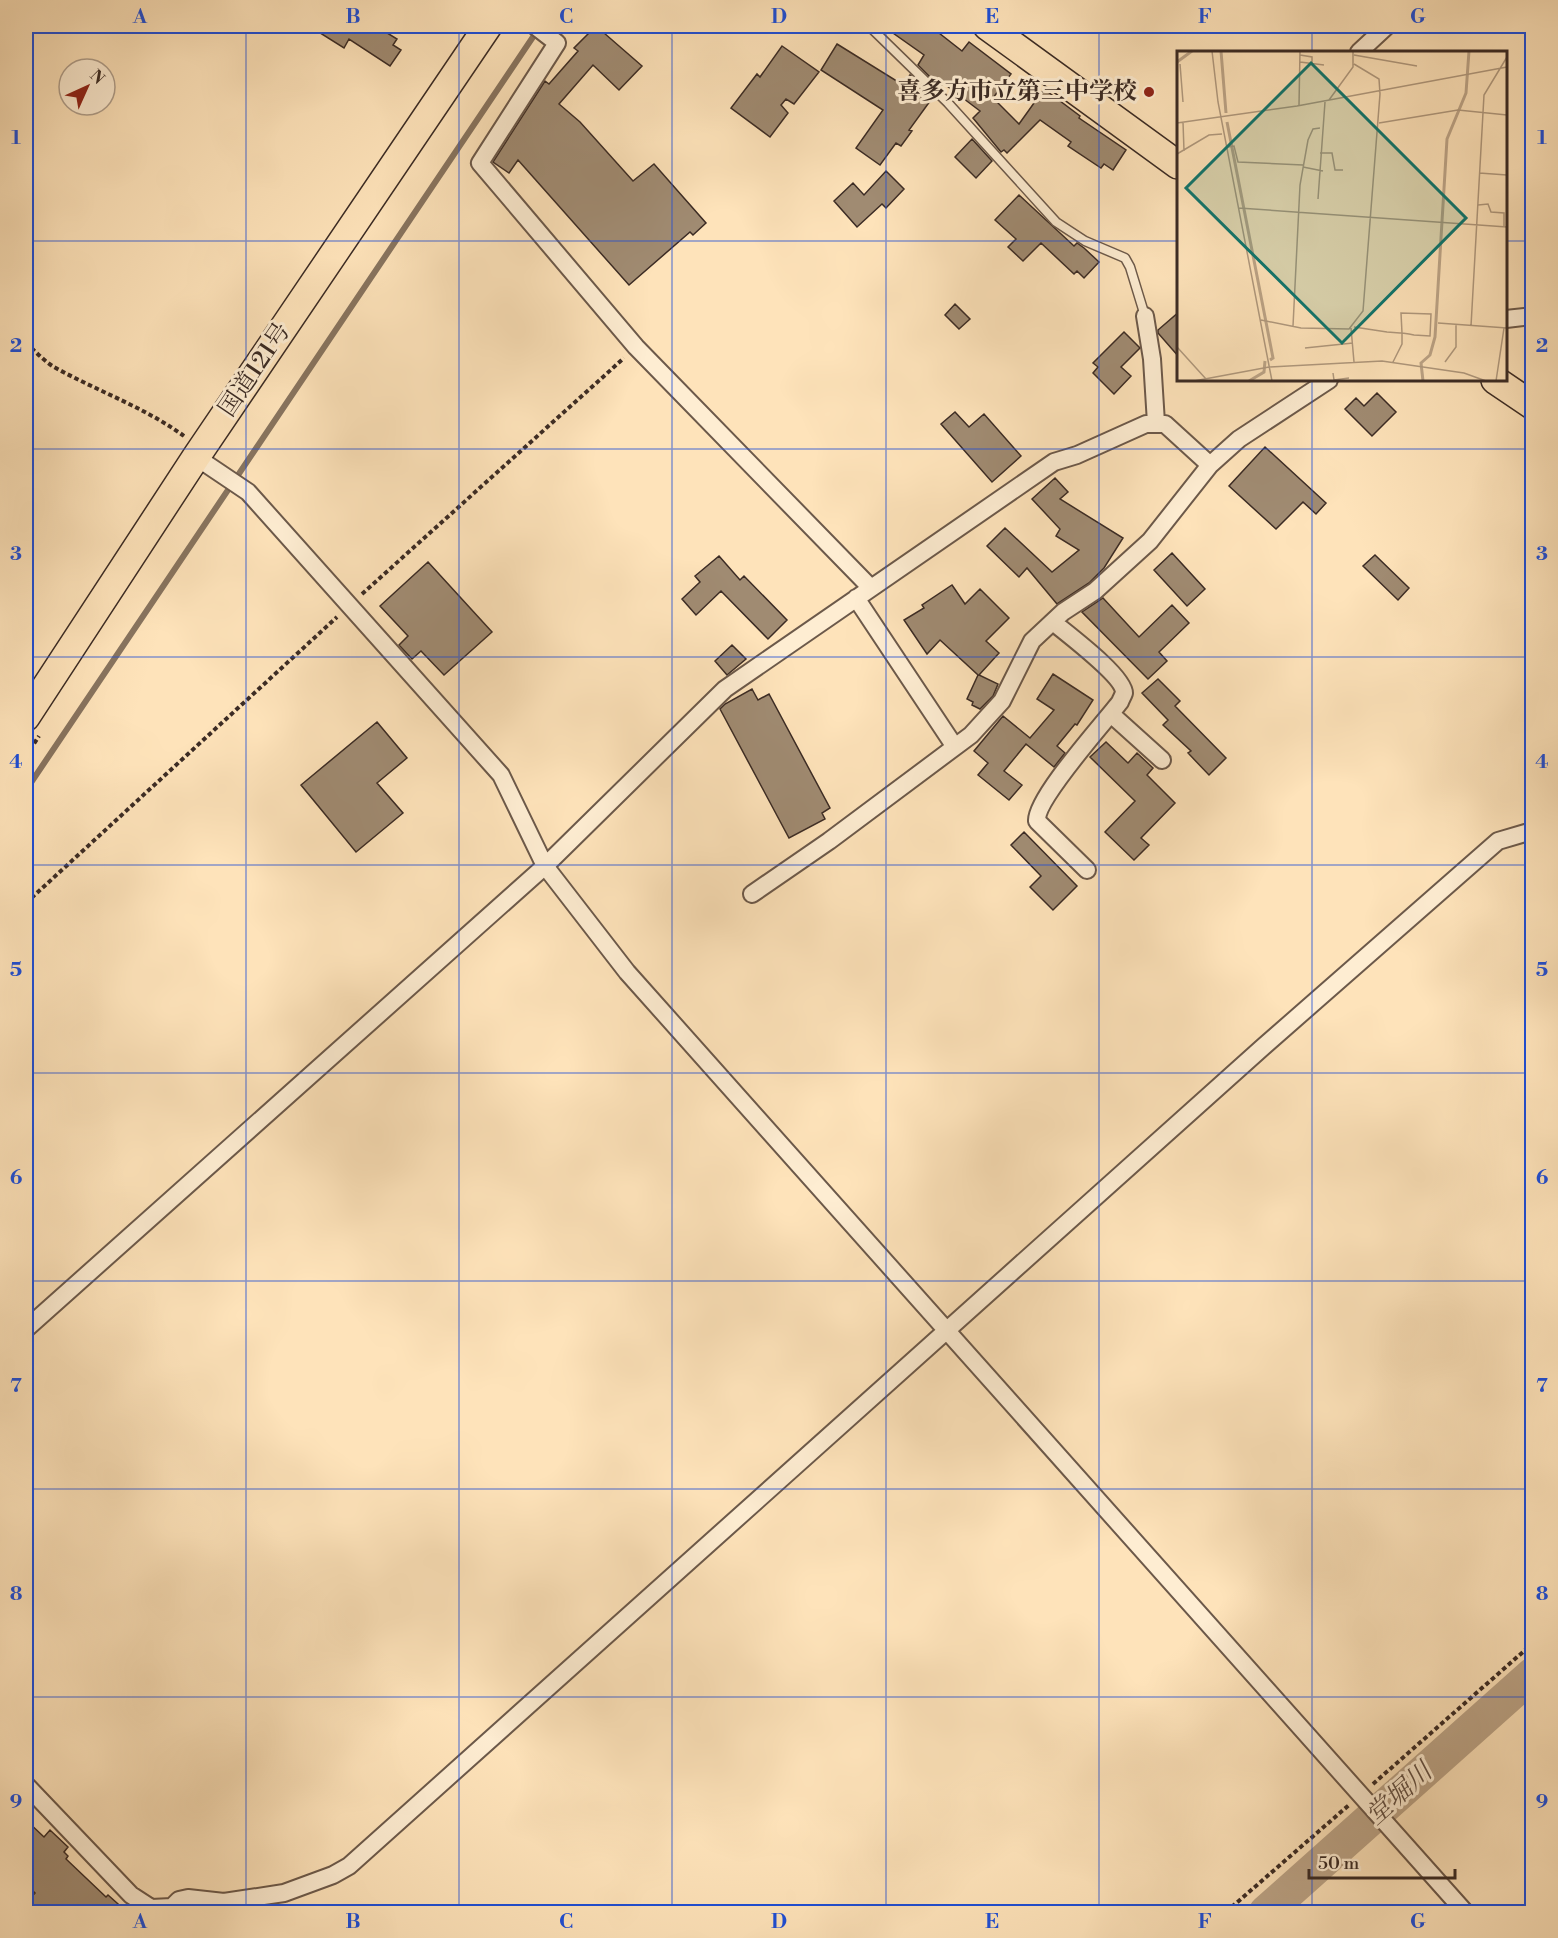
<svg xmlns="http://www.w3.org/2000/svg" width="1558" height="1938" font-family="'Libre Bodoni','Noto Serif JP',serif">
	<rect width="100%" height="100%" fill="#fee3ba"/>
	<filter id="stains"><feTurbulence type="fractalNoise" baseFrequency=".00333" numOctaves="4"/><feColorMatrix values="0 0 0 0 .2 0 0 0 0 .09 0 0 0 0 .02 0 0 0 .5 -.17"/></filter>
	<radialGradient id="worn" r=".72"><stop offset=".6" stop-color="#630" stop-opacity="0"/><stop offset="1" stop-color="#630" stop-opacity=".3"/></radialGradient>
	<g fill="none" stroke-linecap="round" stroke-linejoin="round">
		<path stroke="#88745f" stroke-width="6" d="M26 790 537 31"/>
		<path stroke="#bca487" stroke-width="34" d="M1266 1912 1532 1675"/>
	</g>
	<path fill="#a08b72" stroke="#3b2b24" stroke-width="1.5" d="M309 26H376L397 39 393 45 401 50 390 66 349 39 344 48Z
		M596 26 642 66 619 90 593 65 559 104 580 122 633 181 654 164 706 223 693 235 690 232 629 285 518 160 509 173 493 162 545 81 549 84 578 51 574 48Z
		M883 26H930L962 51 969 42 1011 74 993 98 1019 124 1044 89 1080 116 1079 118 1126 150 1113 170 1104 164 1101 168 1068 146 1071 142 1040 120 1007 153 1004 150 1001 152 973 118 980 111 943 83 940 87 918 65 924 55Z
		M837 44 903 85 910 75 933 97 909 130 912 131 901 146 896 143 880 165 856 148 883 110 821 70Z
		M782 46 819 72 794 104 786 99 781 105 788 113 770 137 731 108 757 74 760 77Z
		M972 139 992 161 976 178 955 157Z
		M886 171 904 189 886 208 882 204 857 227 834 201 853 183 864 195Z
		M1019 195 1074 246 1077 243 1084 248 1099 262 1084 278 1077 271 1074 274 1041 243 1023 261 1008 247 1016 239 995 220Z
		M955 304 970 319 959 329 945 315Z
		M1179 312V357L1158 333V330Z
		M1124 332 1140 348 1121 367 1131 376 1114 394 1093 373 1098 367 1093 363Z
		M1377 393 1396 412 1372 436 1345 409 1356 398 1364 406Z
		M955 412 969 427 984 414 1021 456 992 482 941 424Z
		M1265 447 1326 503 1316 514 1303 502 1276 529 1229 486Z
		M1055 478 1068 492 1060 499 1123 538 1104 568 1089 583 1057 604 1027 568 1019 577 987 546 1005 528 1052 572 1079 550 1056 536 1060 529 1032 499Z
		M1172 553 1205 589 1187 606 1154 570Z
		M1375 555 1409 588 1398 600 1363 566Z
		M719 556 740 580 744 576 787 620 768 639 721 591 696 615 682 599 700 582 695 576Z
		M428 562 492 632 444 675 421 651 412 659 399 645 408 636 380 606Z
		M952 585 965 604 980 589 1009 618 986 641 999 653 979 675 998 684 993 696 980 709 972 705 973 702 967 699 978 675 940 640 927 654 904 620 924 608 922 605Z
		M1103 598 1139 637 1172 605 1189 623 1159 652 1167 661 1148 679 1082 612Z
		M732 645 746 659 727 675 715 661Z
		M1053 674 1093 700 1077 725 1075 724 1057 746 1065 753 1054 767 1026 744 1004 771 1022 785 1009 800 978 775 988 763 974 751 1003 716 1030 738 1054 710 1037 699Z
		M1158 679 1180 701 1175 706 1226 758 1209 775 1188 753 1191 751 1163 725 1168 720 1142 693Z
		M752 689 758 700 769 694 830 808 822 813 825 819 789 838 720 709 725 704Z
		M377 722 407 758 377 783 403 813 356 852 301 785Z
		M1106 742 1128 763 1137 753 1153 768 1147 775 1175 803 1141 838 1149 845 1134 860 1105 832 1135 801 1090 757Z
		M1024 832 1077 886 1053 910 1030 887 1041 876 1011 845Z
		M26 1820 44 1837 50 1830 68 1847 64 1852 68 1856 66 1859 106 1897 108 1895 127 1912H26V1903L35 1893 26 1884Z"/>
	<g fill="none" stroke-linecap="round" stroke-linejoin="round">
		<defs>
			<path id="service" d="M869 26 948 103 1056 222 1085 241 1125 258 1130 267 1145 316"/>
			<path id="minor" d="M535 26 557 43 480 163 636 347 871 588
				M1359 52 1387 26
				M1145 316 1152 359 1156 423
				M1506 319 1532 316
				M196 457 248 492 501 775 545 866 627 972 1465 1912
				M856 598 955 747
				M1053 622C1066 633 1124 676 1124 693 1123 696 1121 699 1120 702 1104 723 1035 799 1037 821L1087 870
				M1111 714 1162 760
				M752 894 829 841 971 735 1002 701 1032 641 1063 612 1095 591 1150 541 1210 465 1239 439 1329 380
				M26 1329 545 866 725 689 1054 462 1077 455 1146 424H1165L1210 465
				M26 1785 131 1895 151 1908 153 1912
				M151 1908 172 1907 179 1900 188 1898 224 1902 284 1893 333 1875 349 1866 1263 1047 1498 841 1532 831"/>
			<path id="trunk" d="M987 26 1178 165
				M1495 380 1532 405
				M26 717 196 457 488 26"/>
		</defs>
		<use href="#service" stroke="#6c594a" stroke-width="11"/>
		<use href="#minor" stroke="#6c594a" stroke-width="20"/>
		<use href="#trunk" stroke="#3b2b24" stroke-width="30"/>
		<path stroke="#3b2b24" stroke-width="4" stroke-dasharray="4.5 3" stroke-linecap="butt" d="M26 343C35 351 44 361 54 367 97 391 144 407 184 436
			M362 594 624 358
			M26 756 39 736
			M26 903 337 617
			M1373 1784 1532 1644
			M1226 1912 1349 1805"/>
		<use href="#service" stroke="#feedd2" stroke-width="8"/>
		<use href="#minor" stroke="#feedd2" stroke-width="16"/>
		<use href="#trunk" stroke="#fee3ba" stroke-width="27"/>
	</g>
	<path fill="none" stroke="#1d4ed8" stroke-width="1.5" stroke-opacity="0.55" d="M246 26V1912M459 26V1912M672 26V1912M886 26V1912M1099 26V1912M1312 26V52M26 241H1178M1506 241H1532M1312 380V1912M26 449H1532M26 657H1532M26 865H1532M26 1073H1532M26 1281H1532M26 1489H1532M26 1697H1532"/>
	<circle fill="#8f2418" stroke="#feedd2" stroke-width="2" cx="1149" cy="92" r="6"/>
	<g text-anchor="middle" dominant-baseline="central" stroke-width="6" stroke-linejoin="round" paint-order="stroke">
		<g font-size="24" font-weight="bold" fill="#3b2b24" stroke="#feedd2" text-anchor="end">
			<text x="1137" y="92">喜多方市立第三中学校</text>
		</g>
		<g font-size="24" fill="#3b2b24" stroke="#feedd2">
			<text transform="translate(255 370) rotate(-56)">国道121号</text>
		</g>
		<g font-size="26" font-style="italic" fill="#624f42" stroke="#feedd2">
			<text transform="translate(1399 1794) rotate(-42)">堂堀川</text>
		</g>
	</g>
	<g transform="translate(1177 51)">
		<rect width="330" height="330" fill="#fee3ba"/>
		<path fill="none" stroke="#bca487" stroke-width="3" d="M44 0 49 62M0 11 15 0M50 71 96 307 93 309M72 330 87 321 88 310M246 330 244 312 253 304 258 286 270 88 289 42 292 0"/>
		<path fill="none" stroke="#b0997e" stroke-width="1.5" d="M35 0 41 51 95 330M123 4 135 6V12M177 4 240 15M123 11 147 14M3 13 6 51M152 49 176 16V0M122 54 123 0M6 71 7 100M0 72 120 55 330 16M202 72 281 59 330 64M51 96 57 95 61 111 126 114M143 102H155L158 119H166M0 103 32 84 45 83M126 116 146 120M302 122 330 124M141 148 148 51M301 154 311 153 314 161 327 162V175M62 157 330 176M84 269 124 277 172 278 186 260 203 43 202 28 177 13M261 272 330 277M116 275 123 134 131 89 136 78 143 77M294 275 307 44 330 6M177 276 210 281 223 282H225L232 283 237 284 253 285 254 263 224 262 225 282V293L216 311M174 277 177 311M0 296 29 328M128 297 176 292M268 311 279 296V274M156 322 157 329 172 327M17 330 92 316 205 310 287 322 309 330M319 330 327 277"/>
		<path fill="#0f766e" fill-opacity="0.15" stroke="#0f766e" stroke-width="3" d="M134 12 289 167 165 292 9 137Z"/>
		<rect width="330" height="330" fill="none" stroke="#3b2b24" stroke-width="3"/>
	</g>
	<rect width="1558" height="1938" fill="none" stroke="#fee3ba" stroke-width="66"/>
	<g transform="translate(87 87) rotate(45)"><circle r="28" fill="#feedd2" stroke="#b09f8c" stroke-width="1.5"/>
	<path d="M0-4.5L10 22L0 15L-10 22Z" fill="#8f2418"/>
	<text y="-9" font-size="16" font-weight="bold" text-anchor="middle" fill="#3b2b24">N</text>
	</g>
	<path d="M1309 1869v9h146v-9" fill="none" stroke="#3b2b24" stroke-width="3"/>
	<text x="1318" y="1869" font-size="18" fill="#3b2b24" stroke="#feedd2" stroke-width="4.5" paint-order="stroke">50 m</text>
	<rect x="33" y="33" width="1492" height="1872" fill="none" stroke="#1d4ed8" stroke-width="2"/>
	<g font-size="20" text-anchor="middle" font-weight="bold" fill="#1d4ed8">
		<text x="140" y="23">A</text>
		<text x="353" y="23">B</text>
		<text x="566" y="23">C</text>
		<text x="779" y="23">D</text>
		<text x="992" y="23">E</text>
		<text x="1205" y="23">F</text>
		<text x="1418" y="23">G</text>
		<text x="16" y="144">1</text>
		<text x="1542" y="144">1</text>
		<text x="16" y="352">2</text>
		<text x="1542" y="352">2</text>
		<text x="16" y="560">3</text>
		<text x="1542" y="560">3</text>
		<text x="16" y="768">4</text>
		<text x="1542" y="768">4</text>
		<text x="16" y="976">5</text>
		<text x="1542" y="976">5</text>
		<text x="16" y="1184">6</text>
		<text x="1542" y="1184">6</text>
		<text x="16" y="1392">7</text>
		<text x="1542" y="1392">7</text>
		<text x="16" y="1600">8</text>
		<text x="1542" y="1600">8</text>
		<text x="16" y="1808">9</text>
		<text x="1542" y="1808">9</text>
		<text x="140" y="1928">A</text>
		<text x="353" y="1928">B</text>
		<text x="566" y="1928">C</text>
		<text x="779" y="1928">D</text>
		<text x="992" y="1928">E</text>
		<text x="1205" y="1928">F</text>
		<text x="1418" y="1928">G</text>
	</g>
	<rect width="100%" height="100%" filter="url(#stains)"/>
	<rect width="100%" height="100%" fill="url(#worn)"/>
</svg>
